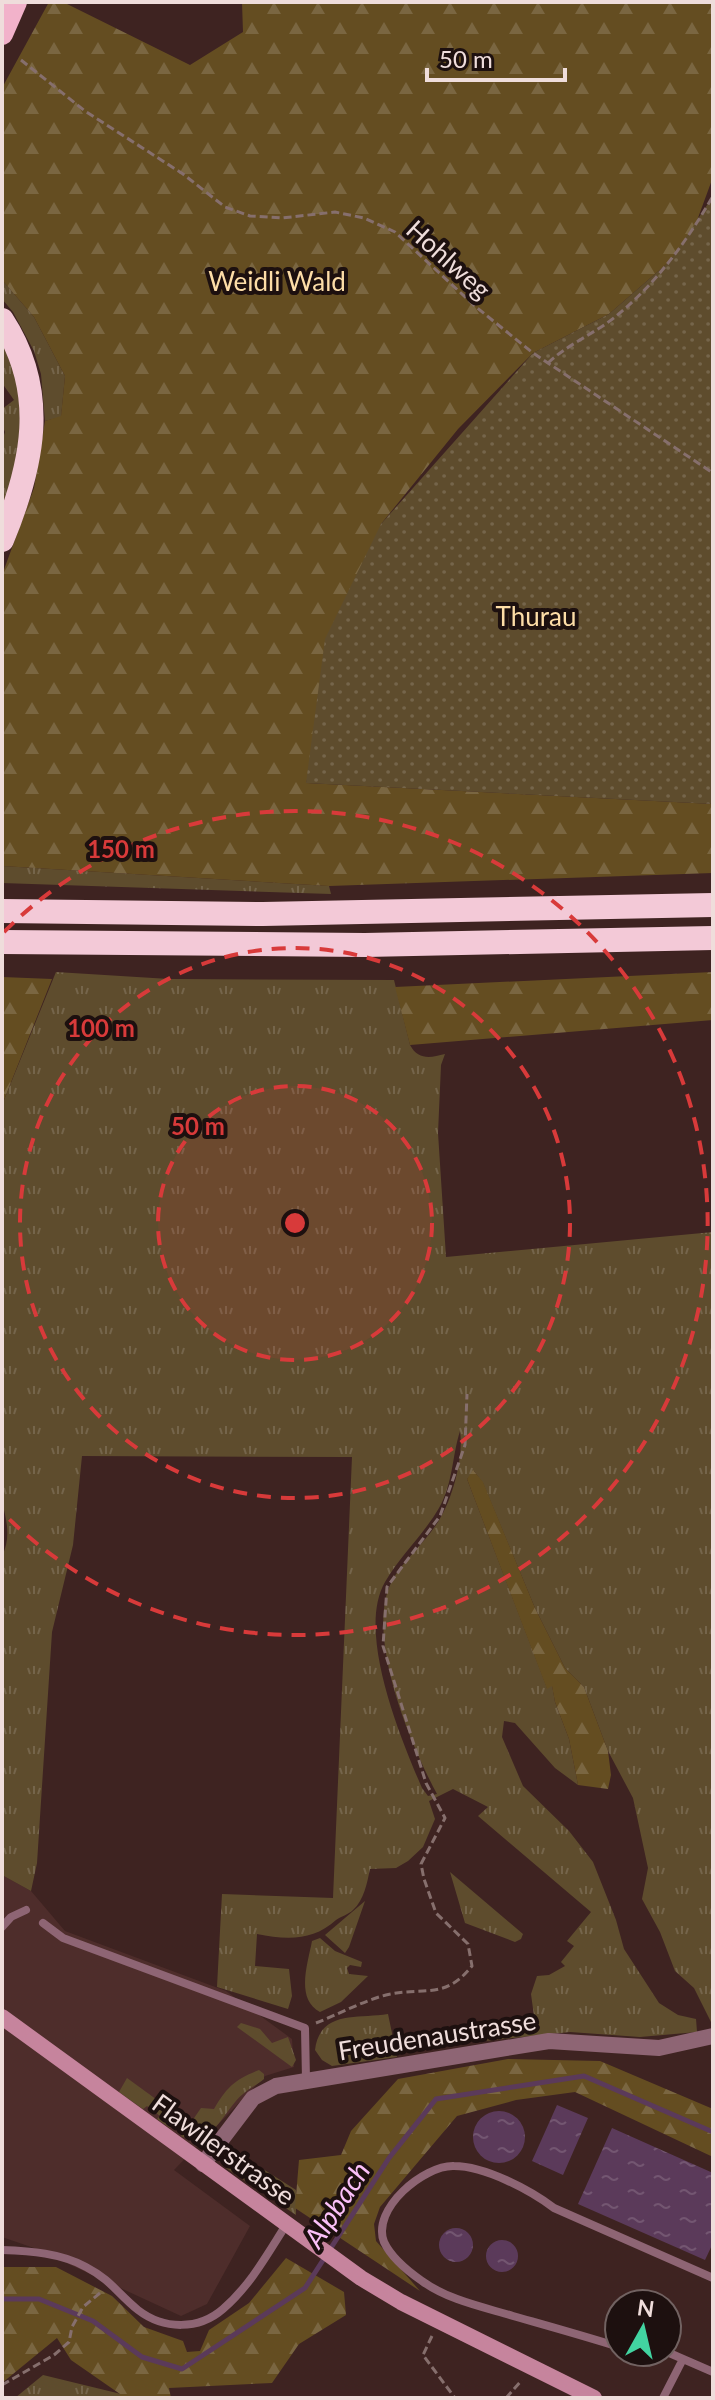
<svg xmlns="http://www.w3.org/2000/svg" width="715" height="2400" font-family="Lato,sans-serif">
	<defs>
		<pattern id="grass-tufts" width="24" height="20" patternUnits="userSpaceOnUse" patternTransform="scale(2)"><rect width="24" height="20" fill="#5e4c2d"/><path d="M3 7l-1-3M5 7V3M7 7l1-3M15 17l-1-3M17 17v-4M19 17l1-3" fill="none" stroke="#75654b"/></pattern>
		<pattern id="forest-firs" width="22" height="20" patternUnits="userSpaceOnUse" patternTransform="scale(2)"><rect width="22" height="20" fill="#644d21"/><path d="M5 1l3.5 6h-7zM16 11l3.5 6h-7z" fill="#7a6641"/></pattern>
		<pattern id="park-dots" width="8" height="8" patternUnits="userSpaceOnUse" patternTransform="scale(2)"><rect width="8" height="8" fill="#5e4c2d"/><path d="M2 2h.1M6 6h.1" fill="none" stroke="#75654b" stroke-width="1.8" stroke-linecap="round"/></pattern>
		<pattern id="water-ripples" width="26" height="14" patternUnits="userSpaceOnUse" patternTransform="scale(2)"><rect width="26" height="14" fill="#5b3a5a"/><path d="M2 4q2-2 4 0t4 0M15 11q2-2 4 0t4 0" fill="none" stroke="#735671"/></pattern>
	</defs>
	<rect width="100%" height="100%" fill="#3e2321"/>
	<path fill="#4e2d2b" d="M2 1875 31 1891 65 1931 226 1991 292 2039 294 2067 265 2076 174 2170 250 2226 207 2304 181 2316 34 2248 2 2237Z"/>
	<path fill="url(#grass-tufts)" fill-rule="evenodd" d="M2 280 34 317 65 376 61 417 45 421 41 374 34 351 13 312 2 299Z
		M2 329 27 412 2 520V441L5 432 2 425V409L14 400 2 383Z
		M2 866 329 886 331 894 2 883Z
		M56 972 169 979 394 980 410 1045C418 1060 430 1058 445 1054L441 1065 438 1133 446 1257 713 1232V2026L694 1988 675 1971 660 1932 642 1899 648 1868 633 1798 608 1751 584 1687 565 1668 535 1608 483 1483 474 1471 467 1479 547 1688 552 1685 555 1702 569 1739 578 1785 555 1768 515 1723 504 1721 502 1737 523 1786 569 1831 593 1862 616 1920 624 1949 659 2003 678 2015 696 2019 697 2032 640 2037 570 2032 485 2041 483 2034 534 2016 531 1994 537 1976 549 1975 565 1966 561 1962 574 1946 567 1941 591 1912 478 1816 488 1807 453 1789 429 1801 435 1819 423 1847 408 1861 396 1868 370 1869C367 1883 364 1900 353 1910 348 1915 341 1916 336 1920 313 1941 287 1940 257 1934L255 1966 289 1969 292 1996 288 2009 217 1987 222 1894 333 1898 352 1457 82 1456 73 1545 52 1632 37 1863 31 1891 2 1875V1556C11 1538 7 1521 2 1502V1105ZM460 1431C464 1458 452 1502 436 1525 423 1545 401 1562 391 1583 365 1637 411 1746 437 1794L428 1796 422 1788C401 1739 356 1632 385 1582 400 1556 424 1534 439 1508 453 1484 452 1456 460 1431Z
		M450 1872 523 1934 521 1939 515 1942 465 1923Z
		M365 1901 349 1947 345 1953 325 1935Z
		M320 1938 335 1951 362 1962 361 1967 350 1965 347 1968 349 1974 368 1976 341 2002 320 2012C295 1999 308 1963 312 1941Z
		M388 2014 397 2057 332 2066 322 2060 315 2050C320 2010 357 2019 388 2014Z
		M241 2023 260 2029 272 2043 288 2037 296 2060 292 2067 237 2027Z
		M259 2070 264 2074V2079C257 2085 249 2088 243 2094 224 2109 211 2152 181 2136L185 2130 173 2125 170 2128 157 2119 160 2116 147 2106 143 2109 119 2092 127 2078 190 2124 201 2108 214 2109C226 2088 235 2079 259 2070Z
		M227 2146 296 2190V2215L226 2168 223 2157Z
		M43 2375 121 2394 120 2398H15Z"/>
	<path fill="url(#forest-firs)" d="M49 2H63L190 65 243 32 242 2H713V177L695 226 670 261 609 314 533 353 458 429 381 524 306 783 713 804V873L329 886 2 866V575L34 488 45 421 61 416 65 376 34 317 2 280V88Z
		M713 972V1020L410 1045 395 987Z
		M2 977 52 979 2 1105Z
		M473 1470 483 1482 535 1608 565 1668 584 1687 608 1751 611 1775 608 1789 578 1785 569 1739 555 1702 552 1686 547 1689 467 1479Z
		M508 2059 600 2061 713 2109V2157L575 2092 516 2100 457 2116 380 2207 374 2224 376 2241 420 2291 295 2208 299 2160 341 2155 351 2131 398 2079Z
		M286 2258 344 2292 346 2315 299 2344 272 2383 169 2388 171 2398H120V2394L71 2360 57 2338 2 2383V2267H56L112 2296 144 2327 183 2341 187 2352 200 2351 209 2330 249 2303Z"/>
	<path fill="url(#park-dots)" d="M713 196V804L306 783 325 639 381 524 533 353 609 314 670 261Z"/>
	<path fill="url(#water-ripples)" d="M557 2105 588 2118 563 2175 532 2161Z
		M473 2137a26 26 0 1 1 52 0a26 26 0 1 1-52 0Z
		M612 2128 713 2173V2243L705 2260 578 2204Z
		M439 2245a17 17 0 1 1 34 0a17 17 0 1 1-34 0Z
		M486 2256a16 16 0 1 1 32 0a16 16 0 1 1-32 0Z"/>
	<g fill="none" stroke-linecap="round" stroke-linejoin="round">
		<path stroke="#5b3a5a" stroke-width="5" d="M2 2299H39L93 2321 142 2357 182 2369 305 2288 389 2158 436 2099 584 2076 713 2132"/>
		<path stroke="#866f6d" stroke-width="3" stroke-dasharray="8 4" stroke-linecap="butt" d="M21 60 85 111 183 174 225 207 250 216 282 218 335 212 364 218 395 232 476 307 533 353 713 473
			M548 363C568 344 594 334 615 317 656 284 687 241 713 196
			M316 2023C339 2014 363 2001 386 1995 423 1986 444 2001 472 1966L468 1944 436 1913 424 1879 421 1864 445 1818 426 1783 383 1646 387 1587 440 1516 465 1445 467 1394
			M432 2336 423 2355 455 2398
			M2 2385 54 2355 69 2342 72 2327 83 2307 100 2293
			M506 2398 522 2380"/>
		<path stroke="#8e6574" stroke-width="8" d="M43 1923 63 1938 305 2028 306 2080
			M2 1927 11 1917 26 1910
			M2 2250C30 2251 61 2253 86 2267 111 2280 118 2294 138 2310 164 2330 199 2330 223 2309 250 2286 268 2253 286 2225
			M619 2347C584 2336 548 2326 513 2316 483 2307 448 2300 422 2281 409 2272 391 2257 384 2242 371 2209 424 2165 454 2166 485 2166 530 2190 554 2208L713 2278
			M667 2352 713 2372
			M663 2398 683 2359"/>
		<path stroke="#8e6574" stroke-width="16" d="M203 2164 253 2098 276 2086 549 2041 659 2048 713 2036"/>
		<path stroke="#c6849d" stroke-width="16" d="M2 2017 361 2278 401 2302 594 2398"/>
		<path stroke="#f2b2ca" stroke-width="22" d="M2 34 16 2"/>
		<path stroke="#f3c9d7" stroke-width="24" d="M2 320C49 392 33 465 2 540
			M2 911 263 914 713 905
			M2 942 365 945 713 938"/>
	</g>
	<circle cx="295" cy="1223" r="137" fill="#d83a3a" fill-opacity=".12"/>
	<g fill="none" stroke="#d83a3a" stroke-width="4" stroke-dasharray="14 10">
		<circle cx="295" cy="1223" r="137"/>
		<circle cx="295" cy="1223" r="275"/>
		<path d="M4 932A412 412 0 1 1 4 1514"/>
	</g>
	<g text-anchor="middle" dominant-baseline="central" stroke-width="8" stroke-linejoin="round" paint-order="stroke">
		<g font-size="26" fill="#efdddb" stroke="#1d100f">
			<text transform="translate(449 259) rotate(42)">Hohlweg</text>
			<text transform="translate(437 2035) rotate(-9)">Freudenaustrasse</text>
			<text transform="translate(224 2149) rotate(36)">Flawilerstrasse</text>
		</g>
		<g font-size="26" fill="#fddda7" stroke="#1d100f">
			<text x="277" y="281">Weidli Wald</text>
			<text x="536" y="616">Thurau</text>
		</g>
		<g font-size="28" font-style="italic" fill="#fbc1f9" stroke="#1d100f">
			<text transform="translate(336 2204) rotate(-57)">Alpbach</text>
		</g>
	</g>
	<circle cx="295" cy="1223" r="12" fill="#d83a3a" stroke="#1d100f" stroke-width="4"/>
	<g font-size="24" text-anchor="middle" font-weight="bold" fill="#d83a3a" stroke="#1d100f" stroke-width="8" stroke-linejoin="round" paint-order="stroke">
		<text x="121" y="858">150 m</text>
		<text x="101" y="1037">100 m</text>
		<text x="198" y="1135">50 m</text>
	</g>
	<rect width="715" height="2400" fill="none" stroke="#efdddb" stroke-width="8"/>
	<g transform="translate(643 2328) rotate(8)"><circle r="38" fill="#1d100f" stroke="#716261" stroke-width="2"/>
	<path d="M0-6L14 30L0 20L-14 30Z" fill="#42d4a1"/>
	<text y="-12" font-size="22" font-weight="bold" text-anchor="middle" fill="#efdddb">N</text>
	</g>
	<path d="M427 68v12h138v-12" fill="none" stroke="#efdddb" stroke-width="4"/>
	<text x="439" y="68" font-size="24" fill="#efdddb" stroke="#1d100f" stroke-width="6" paint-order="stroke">50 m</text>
</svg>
